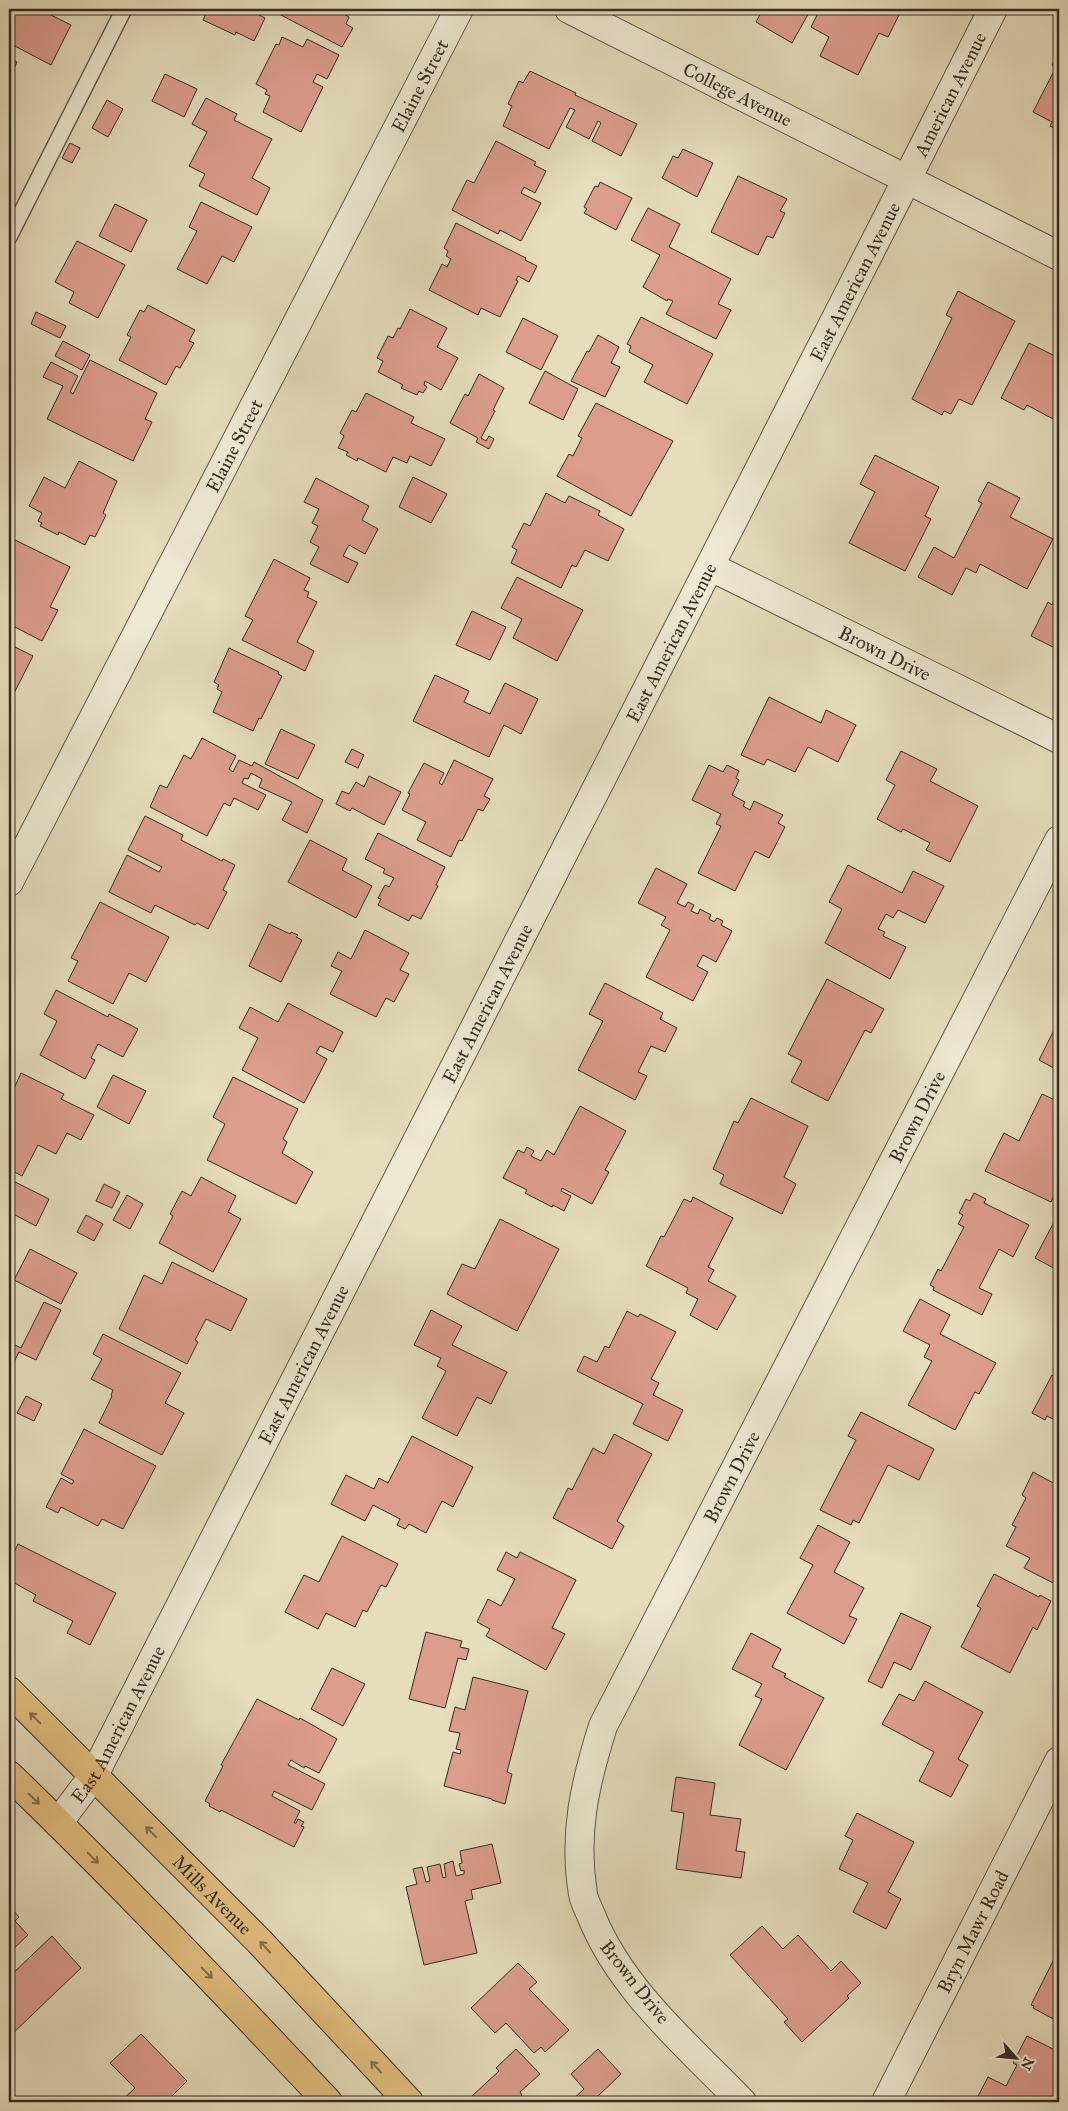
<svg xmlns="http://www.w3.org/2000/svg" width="1068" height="2111" font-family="'IM FELL Great Primer',serif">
	<rect width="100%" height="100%" fill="#e5ddbc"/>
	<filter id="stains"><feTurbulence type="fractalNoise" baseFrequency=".004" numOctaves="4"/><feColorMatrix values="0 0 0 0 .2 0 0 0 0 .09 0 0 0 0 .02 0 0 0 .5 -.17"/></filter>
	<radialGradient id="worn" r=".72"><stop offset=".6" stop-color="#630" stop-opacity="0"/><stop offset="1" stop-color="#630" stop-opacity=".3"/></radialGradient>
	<path fill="#dc9d8c" stroke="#342c22" d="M9 9H39L71 25 51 65 9 43Z
		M208 9H248L265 18 254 41 236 32 235 35 203 20Z
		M282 9H346L344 14 349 17 346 24 353 28 342 47 279 14Z
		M763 9H811L792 43 756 22Z
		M820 9H902L888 37 879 33 858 75 820 56 829 37 811 27Z
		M282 37 303 47 307 39 339 55 327 79 317 74 313 82 323 87 301 132 263 112 270 96 265 94 267 90 256 84 276 44 279 45Z
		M1059 52V131L1050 126 1052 122 1033 112 1056 67 1052 65Z
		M9 58 17 62 9 80Z
		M530 71 576 93 575 95 637 124 621 156 592 141 601 123 598 121 589 139 566 127 575 110 570 108 549 149 503 126 512 106 508 104 519 81 523 83Z
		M165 74 197 89 184 117 152 101Z
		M206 98 237 114 234 120 272 139 252 178 270 188 257 215 199 186 205 174 189 166 207 132 192 124Z
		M107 100 123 109 108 137 92 128Z
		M496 141 536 162 534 165 546 171 535 193 524 187 521 193 541 203 521 241 500 230 498 234 452 210 467 180 474 183Z
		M70 143 80 148 72 163 62 158Z
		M683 149 713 163 697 197 662 178 673 156 678 158Z
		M738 176 787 199 780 211 785 213 773 238 767 236 758 255 711 232Z
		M600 182 632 198 616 230 584 213 587 209 584 207 595 186 598 187Z
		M201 202 252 227 234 262 222 256 207 284 177 269 197 231 189 227Z
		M115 204 147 220 131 252 99 236Z
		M648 208 680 224 669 247 731 279 718 304 731 310 716 339 666 314 673 301 668 299 667 301 643 287 660 255 631 240Z
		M456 223 526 258 525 260 537 266 529 282 518 276 516 280 518 281 500 317 481 308 478 315 429 290 442 264 447 267 451 259 446 256 448 251 444 248Z
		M77 241 125 265 98 318 69 303 74 292 55 282Z
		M958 291 1015 321 972 405 959 399 951 414 944 411 942 415 912 399 952 318 946 315Z
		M148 305 195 330 189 341 194 343 180 368 176 366 166 385 119 360 131 337 127 335 140 310 144 312Z
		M410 309 447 328 437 347 458 358 441 390 425 381 424 385 427 387 423 393 419 391 417 395 401 388 403 385 378 372 383 361 377 358 388 336 393 338 398 328 400 329Z
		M36 312 66 326 60 338 31 324Z
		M641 317 713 354 687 404 644 382 653 365 629 352 631 346 627 344Z
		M523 318 558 336 541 370 506 352Z
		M598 335 619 347 611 363 620 367 605 397 571 381 587 351 589 352Z
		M63 341 90 355 82 370 55 356Z
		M1029 343 1059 358V417L1057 416 1055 420 1027 405 1024 410 1001 398Z
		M90 360 157 393 145 419 152 422 133 461 47 419 63 386 43 377 51 362 78 376 70 392 73 394Z
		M545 371 578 389 563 420 529 403Z
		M479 374 504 388 493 410 495 411 481 438 486 441 489 436 494 439 489 449 476 442 478 438 450 423 465 394 468 396Z
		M366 393 414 417 411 423 445 439 431 466 410 456 407 463 393 457 386 472 358 458 357 461 346 455 348 452 338 448 344 436 340 433 352 410 356 412Z
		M596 403 673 441 631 516 557 476 569 454 573 456 582 438 578 436Z
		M875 455 939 487 925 516 931 519 905 571 849 543 875 492 860 484Z
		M79 461 117 481 103 513 106 515 95 537 90 535 85 545 59 532 58 535 40 526 42 523 38 521 42 513 29 506 44 477 65 488Z
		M413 477 447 494 431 523 399 507Z
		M316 478 369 506 362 520 378 529 365 554 349 545 343 556 358 563 348 583 310 564 319 547 310 542 318 526 312 523 319 509 304 502Z
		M988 482 1020 498 1010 517 1053 539 1027 589 980 564 976 573 966 568 952 595 918 577 934 547 954 558 982 503 978 501Z
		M546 493 565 503 569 496 600 511 598 515 624 529 608 561 585 550 576 567 572 565 561 588 511 563 517 550 512 547 524 523 530 526Z
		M9 537 70 567 50 607 58 610 42 641 9 624 14 613 9 610Z
		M274 559 310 578 304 590 309 592 307 597 317 602 297 642 314 651 305 671 242 640 253 620 245 616Z
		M517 577 583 610 557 661 513 638 522 619 501 608Z
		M1059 591V650L1031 636 1048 602 1052 605Z
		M472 611 506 627 490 660 456 645Z
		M9 644 33 656 11 699 9 698Z
		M229 648 279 672 278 674 282 676 261 719 259 718 253 731 213 712 222 692 217 689 219 685 214 682Z
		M435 675 469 691 464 702 490 714 505 683 538 699 521 734 504 725 489 757 413 721Z
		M769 697 821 723 826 710 856 725 838 762 808 747 795 772 767 759 764 765 741 755Z
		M281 729 315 745 298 779 265 764Z
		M202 738 236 756 229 769 233 772 239 760 252 766 254 762 323 800 307 833 282 820 292 802 259 787 262 779 251 773 248 779 244 778 242 783 266 795 258 810 234 798 230 806 224 803 207 836 150 807 160 785 167 788 184 755 191 759Z
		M352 749 364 755 358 768 345 762Z
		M901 751 937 769 930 781 978 806 950 862 926 850 930 843 903 829 901 832 877 819 895 785 886 780Z
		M454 760 493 779 484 796 490 799 483 811 478 809 462 841 459 840 451 857 417 840 426 822 402 810 410 794 408 793 424 763 444 773 439 783 442 785Z
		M709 765 723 772 727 765 739 771 736 778 739 780 732 795 745 802 743 806 750 810 754 801 783 815 778 823 785 827 769 858 755 851 735 891 698 873 721 826 716 824 721 814 692 800Z
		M369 776 401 792 384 825 352 808 350 811 336 804 342 791 349 794 356 782 364 787Z
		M145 816 183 835 181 840 222 861 223 859 235 865 223 890 227 892 208 929 197 923 195 925 155 905 151 913 109 892 127 855 159 872 162 867 128 850Z
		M378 833 445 867 436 885 438 886 421 919 412 915 409 921 378 905 381 899 378 898 385 885 389 887 394 878 383 873 385 869 365 859Z
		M310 840 347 859 342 870 372 886 356 918 288 882Z
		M848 865 902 893 913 871 944 886 925 923 898 910 893 918 886 914 878 929 885 932 883 936 906 947 890 979 825 943 842 909 829 902Z
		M656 868 687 884 677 903 685 907 688 902 694 905 691 911 698 914 700 909 711 915 709 919 714 922 717 918 723 921 721 925 732 931 716 962 703 955 697 966 708 972 693 1001 646 977 670 930 661 925 666 917 638 903Z
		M100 902 169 937 146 982 129 973 113 1004 68 981 78 961 71 958Z
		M269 924 290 934 291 932 298 935 296 937 302 940 281 982 249 966Z
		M365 930 409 953 400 970 409 974 394 1002 386 998 376 1017 330 994 342 971 331 966 338 952 351 959Z
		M827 979 884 1009 871 1033 865 1030 828 1101 791 1082 802 1061 788 1054Z
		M605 983 663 1013 660 1019 677 1028 665 1052 651 1046 638 1072 647 1076 635 1100 578 1070 603 1021 589 1014Z
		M56 990 108 1017 109 1014 138 1029 123 1057 98 1044 91 1058 95 1060 85 1079 40 1055 57 1021 44 1014Z
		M288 1003 343 1032 333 1052 320 1046 316 1053 327 1059 304 1103 242 1070 258 1038 239 1028 250 1007 278 1022Z
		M1054 1030 1059 1033V1071L1039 1060Z
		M21 1073 64 1094 61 1099 94 1115 81 1140 67 1133 56 1154 38 1145 22 1176 9 1169V1099Z
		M113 1075 146 1091 129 1124 97 1107Z
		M233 1077 298 1109 283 1139 287 1142 282 1153 313 1172 296 1204 207 1160 225 1124 213 1117Z
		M1042 1094 1059 1102V1185L1051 1202 985 1171 1004 1133 1019 1141Z
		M751 1098 808 1126 784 1177 796 1184 782 1214 720 1184 724 1175 713 1169 734 1121 738 1123Z
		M580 1106 626 1131 605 1170 609 1172 592 1204 562 1188 561 1191 571 1196 564 1211 553 1205 552 1207 525 1193 527 1190 503 1178 518 1150 524 1153 527 1147 534 1151 531 1156 541 1161 547 1150 554 1155Z
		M201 1177 236 1196 228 1212 241 1219 213 1272 159 1243 173 1216 170 1214 182 1191 191 1196Z
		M9 1179 49 1199 36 1226 15 1215 9 1227Z
		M104 1184 120 1192 112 1208 96 1201Z
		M974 1193 986 1199 984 1203 1029 1225 1013 1257 999 1249 979 1288 992 1294 982 1315 933 1290 934 1287 930 1285 938 1269 941 1271 964 1227 958 1224 963 1215 959 1213 966 1199 970 1201Z
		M127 1195 143 1204 130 1229 113 1220Z
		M693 1197 733 1218 708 1267 714 1270 708 1281 736 1296 717 1330 690 1315 698 1299 686 1293 688 1288 646 1266 661 1236 664 1237 684 1199 691 1202Z
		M86 1215 103 1224 94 1241 77 1232Z
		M500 1219 559 1249 517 1331 447 1294 462 1264 475 1269Z
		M1054 1222 1059 1224V1271L1035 1258Z
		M30 1249 77 1273 61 1304 14 1280Z
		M172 1262 247 1299 231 1331 206 1319 195 1340 198 1342 187 1364 119 1329 144 1275 162 1284Z
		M920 1299 950 1315 940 1334 996 1363 979 1394 975 1392 955 1430 908 1405 932 1361 924 1357 930 1345 903 1331Z
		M44 1302 61 1310 36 1360 19 1352 9 1372V1342L21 1348Z
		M431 1310 462 1326 452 1345 507 1372 491 1404 477 1397 457 1436 422 1418 446 1371 437 1366 441 1358 414 1345Z
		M627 1311 638 1317 640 1314 676 1332 651 1379 659 1383 653 1395 683 1410 668 1441 633 1424 643 1404 577 1371 584 1356 597 1362 605 1346 609 1348Z
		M103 1334 181 1373 165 1403 184 1413 162 1455 99 1423 112 1396 111 1395 113 1390 91 1379 102 1359 93 1354Z
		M1052 1375 1059 1379V1422L1047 1416 1045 1420 1032 1413Z
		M26 1396 42 1404 34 1421 17 1413Z
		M861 1412 934 1449 919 1480 888 1465 859 1523 853 1520 851 1525 820 1510 856 1440 848 1436Z
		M84 1429 156 1466 123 1529 102 1519 98 1526 61 1507 58 1513 46 1507 61 1478 72 1484 74 1481 61 1474Z
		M614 1434 652 1454 617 1521 624 1526 612 1549 553 1518 568 1488 572 1490 593 1448 604 1454Z
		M412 1436 473 1467 453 1507 442 1501 426 1533 409 1524 405 1529 397 1525 400 1519 373 1505 365 1521 331 1504 346 1475 374 1489 379 1478 388 1483Z
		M1033 1472 1059 1486V1586L1024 1568 1030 1558 1006 1546 1016 1527 1012 1525 1026 1498 1022 1495Z
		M818 1525 850 1542 834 1572 864 1588 849 1616 857 1619 844 1644 787 1613 813 1565 800 1558Z
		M342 1536 398 1564 386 1587 381 1585 367 1612 363 1610 355 1627 326 1613 318 1629 285 1612 304 1575 319 1582Z
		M18 1544 116 1593 90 1645 67 1633 73 1621 33 1601 36 1595 9 1580V1562Z
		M506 1552 517 1558 520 1552 576 1580 552 1628 565 1634 546 1670 486 1636 490 1629 477 1622 488 1599 501 1606 515 1579 497 1570Z
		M994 1574 1039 1597 1040 1595 1051 1601 1037 1630 1033 1627 1010 1673 961 1647 981 1608 977 1606Z
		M901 1613 931 1627 911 1670 894 1662 882 1688 868 1681Z
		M426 1632 462 1641 460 1647 469 1649 466 1660 458 1658 445 1708 409 1699Z
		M751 1633 781 1649 772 1667 786 1674 784 1677 824 1698 786 1770 739 1745 762 1699 755 1696 762 1684 732 1669Z
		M332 1668 365 1684 343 1726 311 1709Z
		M473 1677 528 1691 507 1772 512 1774 505 1804 492 1800V1799L444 1786 453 1752 460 1754 461 1750 456 1749 460 1733 449 1731 455 1707 465 1710Z
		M925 1681 983 1712 958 1759 968 1765 951 1797 919 1781 934 1752 882 1724 899 1694 914 1701Z
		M257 1699 299 1720 300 1718 337 1739 319 1773 305 1766 304 1768 291 1760 288 1765 325 1784 312 1810 274 1791 272 1796 300 1811 294 1823H296L298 1819 304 1822 301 1826 304 1827 294 1847 221 1810 220 1812 209 1806 210 1804 205 1801 223 1766 221 1765Z
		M676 1777 715 1783 710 1815 741 1819 736 1851 745 1852 741 1878 676 1869 684 1813 671 1811Z
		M857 1813 914 1842 888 1892 901 1899 886 1929 853 1912 868 1883 839 1869 853 1840 845 1836Z
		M492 1844 501 1883 471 1890 473 1899 465 1901 477 1953 424 1965 406 1887 417 1884 413 1869 422 1867 426 1882 430 1881 427 1867 440 1864 443 1878 446 1877 444 1864 453 1861 456 1876 464 1874V1870L461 1871 459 1864 462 1863 460 1851Z
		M9 1906 19 1917 15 1921 28 1935 9 1953Z
		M762 1926 783 1949 798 1935 831 1971 841 1961 861 1983 847 1996 849 1998 802 2042 784 2022 788 2019 730 1955Z
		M52 1936 81 1968 9 2037V1977Z
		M1059 1949V2022L1033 2008 1034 2006 1031 2005Z
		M518 1963 537 1982 529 1989 569 2030 545 2052 541 2047 534 2053 506 2023 495 2033 471 2008Z
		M141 2034 187 2081 166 2102H120L135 2088 110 2063Z
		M1027 2036 1059 2052V2102H975L988 2077 1006 2086 1017 2065 1013 2063Z
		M516 2049 540 2074 520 2092 522 2095 514 2102H478L472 2096 499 2071 496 2068Z
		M598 2049 621 2074 598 2096 605 2102H570L584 2089 571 2074Z"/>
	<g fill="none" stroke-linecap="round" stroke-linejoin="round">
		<defs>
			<path id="service" d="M9 237 124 9"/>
			<g id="minor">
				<path id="s1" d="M569 9 1059 256"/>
				<path id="s2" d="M711 567 1059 739"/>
				<path id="s3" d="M9 882 459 9"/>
				<path id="s4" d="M58 1823 94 1775 907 179"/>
				<path id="s5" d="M742 2102C688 2046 620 1989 591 1915 588 1908 584 1901 583 1894 573 1834 585 1783 603 1726L1059 840"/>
				<path id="s6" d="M886 2102 1059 1761"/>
			</g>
			<g id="tertiary">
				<path id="s7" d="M907 179 993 9"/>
			</g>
			<g id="primary">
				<path id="s8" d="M9 1691 259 1941 409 2102"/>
				<path d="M9 1775C119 1881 224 1991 328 2102"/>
			</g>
		</defs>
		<use href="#service" stroke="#605848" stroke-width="18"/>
		<use href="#minor" stroke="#605848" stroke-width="30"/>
		<use href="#tertiary" stroke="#605848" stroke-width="30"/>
		<use href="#primary" stroke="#342c22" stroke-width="30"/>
		<use href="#service" stroke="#eee9d3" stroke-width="15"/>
		<use href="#minor" stroke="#eee9d3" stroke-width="28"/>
		<use href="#tertiary" stroke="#eee9d3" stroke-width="28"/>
		<use href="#primary" stroke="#e2be7e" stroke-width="28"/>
	</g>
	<defs><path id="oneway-shaft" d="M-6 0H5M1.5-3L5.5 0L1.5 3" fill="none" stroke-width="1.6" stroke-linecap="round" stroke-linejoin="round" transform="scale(1.25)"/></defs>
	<g stroke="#826e4b">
		<use href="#oneway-shaft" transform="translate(35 1718) rotate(-136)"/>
		<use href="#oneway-shaft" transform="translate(34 1799) rotate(44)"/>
		<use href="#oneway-shaft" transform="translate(151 1832) rotate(-135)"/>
		<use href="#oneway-shaft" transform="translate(93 1858) rotate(45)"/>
		<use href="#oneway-shaft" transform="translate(265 1947) rotate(-133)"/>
		<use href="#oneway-shaft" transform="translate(207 1973) rotate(45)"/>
		<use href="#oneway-shaft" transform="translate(376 2067) rotate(-133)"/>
	</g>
	<g text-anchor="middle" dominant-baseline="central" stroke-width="4" stroke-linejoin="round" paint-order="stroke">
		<g font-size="19" fill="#342c22" stroke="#eee9d3">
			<text stroke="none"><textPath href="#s3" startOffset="896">Elaine Street</textPath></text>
			<text stroke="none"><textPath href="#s1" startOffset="189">College Avenue</textPath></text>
			<text stroke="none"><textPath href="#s7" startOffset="95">American Avenue</textPath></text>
			<text stroke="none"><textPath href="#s4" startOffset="1736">East American Avenue</textPath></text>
			<text stroke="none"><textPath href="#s3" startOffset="491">Elaine Street</textPath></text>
			<text stroke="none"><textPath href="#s4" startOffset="1331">East American Avenue</textPath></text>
			<text stroke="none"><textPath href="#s2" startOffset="194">Brown Drive</textPath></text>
			<text stroke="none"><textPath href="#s4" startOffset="926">East American Avenue</textPath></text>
			<text stroke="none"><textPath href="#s5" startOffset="1121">Brown Drive</textPath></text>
			<text stroke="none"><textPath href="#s4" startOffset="521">East American Avenue</textPath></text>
			<text stroke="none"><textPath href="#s5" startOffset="716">Brown Drive</textPath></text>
			<text stroke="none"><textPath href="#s4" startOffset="116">East American Avenue</textPath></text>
			<text stroke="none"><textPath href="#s8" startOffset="288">Mills Avenue</textPath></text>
			<text stroke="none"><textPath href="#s6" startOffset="191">Bryn Mawr Road</textPath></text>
			<text transform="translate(635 1982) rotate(52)">Brown Drive</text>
		</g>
	</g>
	<rect width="1068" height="2111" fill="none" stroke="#e5ddbc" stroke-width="30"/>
	<rect x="10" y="10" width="1048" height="2091" fill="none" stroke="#342c22" stroke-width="2.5"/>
	<rect x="15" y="15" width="1038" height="2081" fill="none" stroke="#342c22"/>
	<g transform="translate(1016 2058) rotate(117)" stroke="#eee9d3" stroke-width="4" paint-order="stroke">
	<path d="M0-4L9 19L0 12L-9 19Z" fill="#342c22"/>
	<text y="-8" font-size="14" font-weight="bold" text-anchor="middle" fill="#342c22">N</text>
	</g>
	<rect width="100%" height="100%" filter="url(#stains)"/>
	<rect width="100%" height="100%" fill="url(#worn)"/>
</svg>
